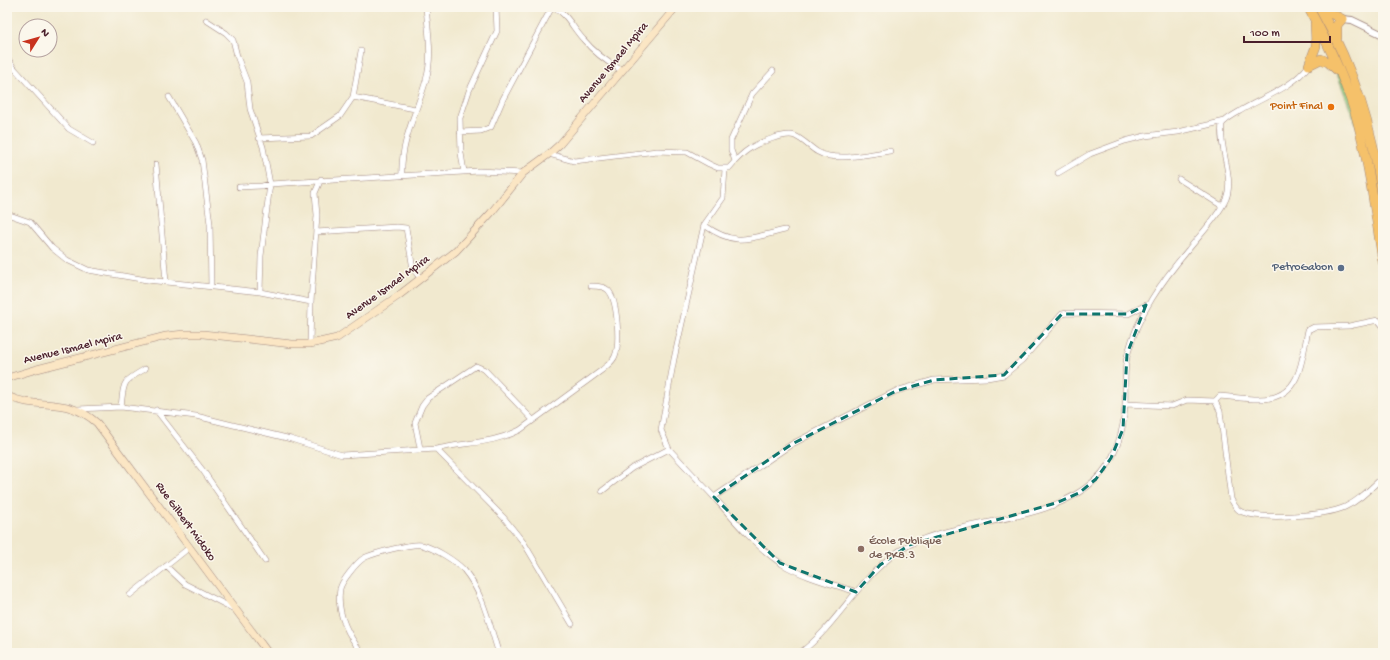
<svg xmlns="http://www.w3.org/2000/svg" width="1390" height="660" font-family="'Gochi Hand',sans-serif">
	<rect width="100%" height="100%" fill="#fbf7ec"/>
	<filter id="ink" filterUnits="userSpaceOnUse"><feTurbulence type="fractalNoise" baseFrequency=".025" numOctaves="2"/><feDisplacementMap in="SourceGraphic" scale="8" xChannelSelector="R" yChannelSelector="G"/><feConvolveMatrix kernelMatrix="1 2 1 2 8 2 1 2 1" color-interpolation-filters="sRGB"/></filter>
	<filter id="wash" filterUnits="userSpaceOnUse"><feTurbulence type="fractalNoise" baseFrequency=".012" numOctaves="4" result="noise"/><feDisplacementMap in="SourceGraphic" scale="16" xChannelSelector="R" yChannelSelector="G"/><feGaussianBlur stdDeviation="0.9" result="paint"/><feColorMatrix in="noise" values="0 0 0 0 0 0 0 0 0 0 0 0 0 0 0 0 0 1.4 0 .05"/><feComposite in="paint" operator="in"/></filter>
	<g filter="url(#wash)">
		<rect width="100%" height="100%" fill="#f1e9cf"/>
		<path fill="#8fcb80" stroke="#6c7556" d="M1312 7H1315L1326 26 1352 82 1373 161 1383 222V239L1370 161Z"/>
	</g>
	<g filter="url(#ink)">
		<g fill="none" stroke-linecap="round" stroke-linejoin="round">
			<defs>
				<path id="minor" d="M554 7C568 15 572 27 583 39 593 51 607 62 621 70
					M206 20 226 33 233 40 237 56 247 82 250 109 263 147 270 184 479 171 523 173
					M7 57 14 68 69 129 93 143
					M169 97 196 143 202 160 210 224 211 287
					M353 97 415 109
					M460 132 481 131 491 127 503 99 552 7
					M259 138 311 136 340 116 353 97 361 51
					M549 154 574 161 657 151 687 152 709 164 718 168H729C735 161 741 154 749 149 757 143 786 132 795 136 808 142 814 154 829 156 849 159 870 154 890 151
					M735 161 731 150V140L752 94 773 71
					M156 164 166 282
					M725 169 723 198 704 225 674 359 661 430 669 449 714 497 792 444 896 391 934 380 987 378 1004 375 1022 360 1062 314 1067 313 1128 314 1146 305
					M464 172 461 153 460 118 469 91 497 31 496 7
					M1058 173 1090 154 1125 141 1145 136 1178 132 1225 121
					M402 176C400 142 417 112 426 80 433 56 428 32 426 7
					M1179 179 1222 206
					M239 187 262 186 270 184 261 256 260 292
					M7 214 30 222 52 248 67 260 88 270 147 280 260 292 311 302
					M704 225C737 248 749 238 785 230
					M316 232 397 227 406 228 413 269 421 279
					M1383 326 1378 320 1349 326 1314 327 1308 330C1302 357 1302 392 1270 398 1257 401 1234 397 1220 396L1215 401 1220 411 1231 499C1234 504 1236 510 1242 512 1262 520 1325 516 1345 507 1360 500 1371 488 1383 477
					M310 344 311 302 317 215 315 193 321 179
					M1125 404 1172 406 1187 400 1215 401
					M121 407C124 381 122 382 145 369
					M78 409 121 407 196 416 291 439 342 455 436 449 504 518 524 543 572 624
					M156 410 204 472 265 561
					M420 448 415 423 422 406 428 398 476 366 485 370 533 420
					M436 449C466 442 492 444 520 430L602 370C606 366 613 362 615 356 620 344 618 300 608 290 604 286 596 286 591 286
					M602 491 632 468 669 449
					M714 497C733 519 757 548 782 564 804 577 832 584 856 592
					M166 566 185 584 236 610
					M130 595 190 547
					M362 653C348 635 336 613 340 589 341 582 357 562 364 558 374 553 412 543 422 545 436 549 454 560 464 570 483 593 489 623 498 651
					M800 653C841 622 862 570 909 545 964 517 1047 525 1095 480 1115 462 1124 431 1125 405 1126 388 1123 369 1128 353 1138 314 1162 281 1188 250 1200 235 1218 217 1226 199 1235 177 1218 147 1222 124 1227 118 1234 115 1240 111 1263 97 1293 88 1309 65"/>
				<path id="tertiary" d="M1342 19 1352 20 1383 35"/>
				<path id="secondary" d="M7 378 37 369 166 336 184 334H203L292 344H310L337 338 398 296 456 251 491 213 523 173 549 154 560 144 676 7
					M7 396C40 411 66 395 97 423L268 653"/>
				<path id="trunk" d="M1308 7C1327 41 1343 75 1355 112 1369 161 1375 212 1383 262
					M1319 7C1355 71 1372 127 1383 199
					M1322 9 1342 19 1337 25V38
					M1309 65 1316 46 1315 23
					M1309 65 1321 59 1328 62 1338 71"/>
			</defs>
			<use href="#minor" stroke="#9e847d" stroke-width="6"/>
			<use href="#tertiary" stroke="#9e847d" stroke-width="8"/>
			<use href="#secondary" stroke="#9e847d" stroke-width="8"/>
			<use href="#trunk" stroke="#9e847d" stroke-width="10"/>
			<use href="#minor" stroke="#fff" stroke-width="5"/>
			<use href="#tertiary" stroke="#fff" stroke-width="6"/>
			<use href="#secondary" stroke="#fbe6c4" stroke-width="7"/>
			<use href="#trunk" stroke="#f5c16b" stroke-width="9"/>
		</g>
	</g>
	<path fill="none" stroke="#0f766e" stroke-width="3" stroke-dasharray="8 5" stroke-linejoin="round" d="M1146 305 1127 354 1123 429 1111 458 1096 479 1079 493 1056 503 909 545 880 565 856 592 780 563 714 497 792 444 896 391 934 380 1004 375 1062 314H1128Z"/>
	<circle fill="#e8710a" stroke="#fbf7ec" stroke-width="1.5" cx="1331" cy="107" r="4"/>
	<circle fill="#5c6f8a" stroke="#fbf7ec" stroke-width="1.5" cx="1341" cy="268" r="4"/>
	<circle fill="#8d6e63" stroke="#fbf7ec" stroke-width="1.5" cx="861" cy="549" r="4"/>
	<g text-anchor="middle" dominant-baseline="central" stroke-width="3" stroke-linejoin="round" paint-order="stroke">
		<g font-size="12" fill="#4a1f2b" stroke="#fbf7ec">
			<text transform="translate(614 63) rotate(-50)">Avenue Ismael Mpira</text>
			<text transform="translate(388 288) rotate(-36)">Avenue Ismael Mpira</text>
			<text transform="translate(73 349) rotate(-14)">Avenue Ismael Mpira</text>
			<text transform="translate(185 522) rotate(54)">Rue Gilbert Midoko</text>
		</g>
		<g font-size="12" fill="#c56008" stroke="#fbf7ec" text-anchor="end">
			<text x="1323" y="107">Point Final</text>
		</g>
		<g font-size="12" fill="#4e5e75" stroke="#fbf7ec" text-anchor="end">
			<text x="1333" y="268">PetroGabon</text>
		</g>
		<g font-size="12" fill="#785e54" stroke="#fbf7ec" text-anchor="start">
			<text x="869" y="542">École Publique<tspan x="869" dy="14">de PK8.3</tspan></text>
		</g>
	</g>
	<rect width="1390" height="660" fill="none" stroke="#fbf7ec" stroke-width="24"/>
	<g transform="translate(38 38) rotate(53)"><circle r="19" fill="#fbf7ec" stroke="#b4a19f"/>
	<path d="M0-3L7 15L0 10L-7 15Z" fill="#c8321e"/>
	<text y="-6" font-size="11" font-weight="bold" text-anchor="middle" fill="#4a1f2b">N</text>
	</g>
	<path d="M1244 36v6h86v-6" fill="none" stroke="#4a1f2b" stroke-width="2"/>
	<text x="1250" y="36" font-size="12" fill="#4a1f2b" stroke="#fbf7ec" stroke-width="3" paint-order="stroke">100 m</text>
</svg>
